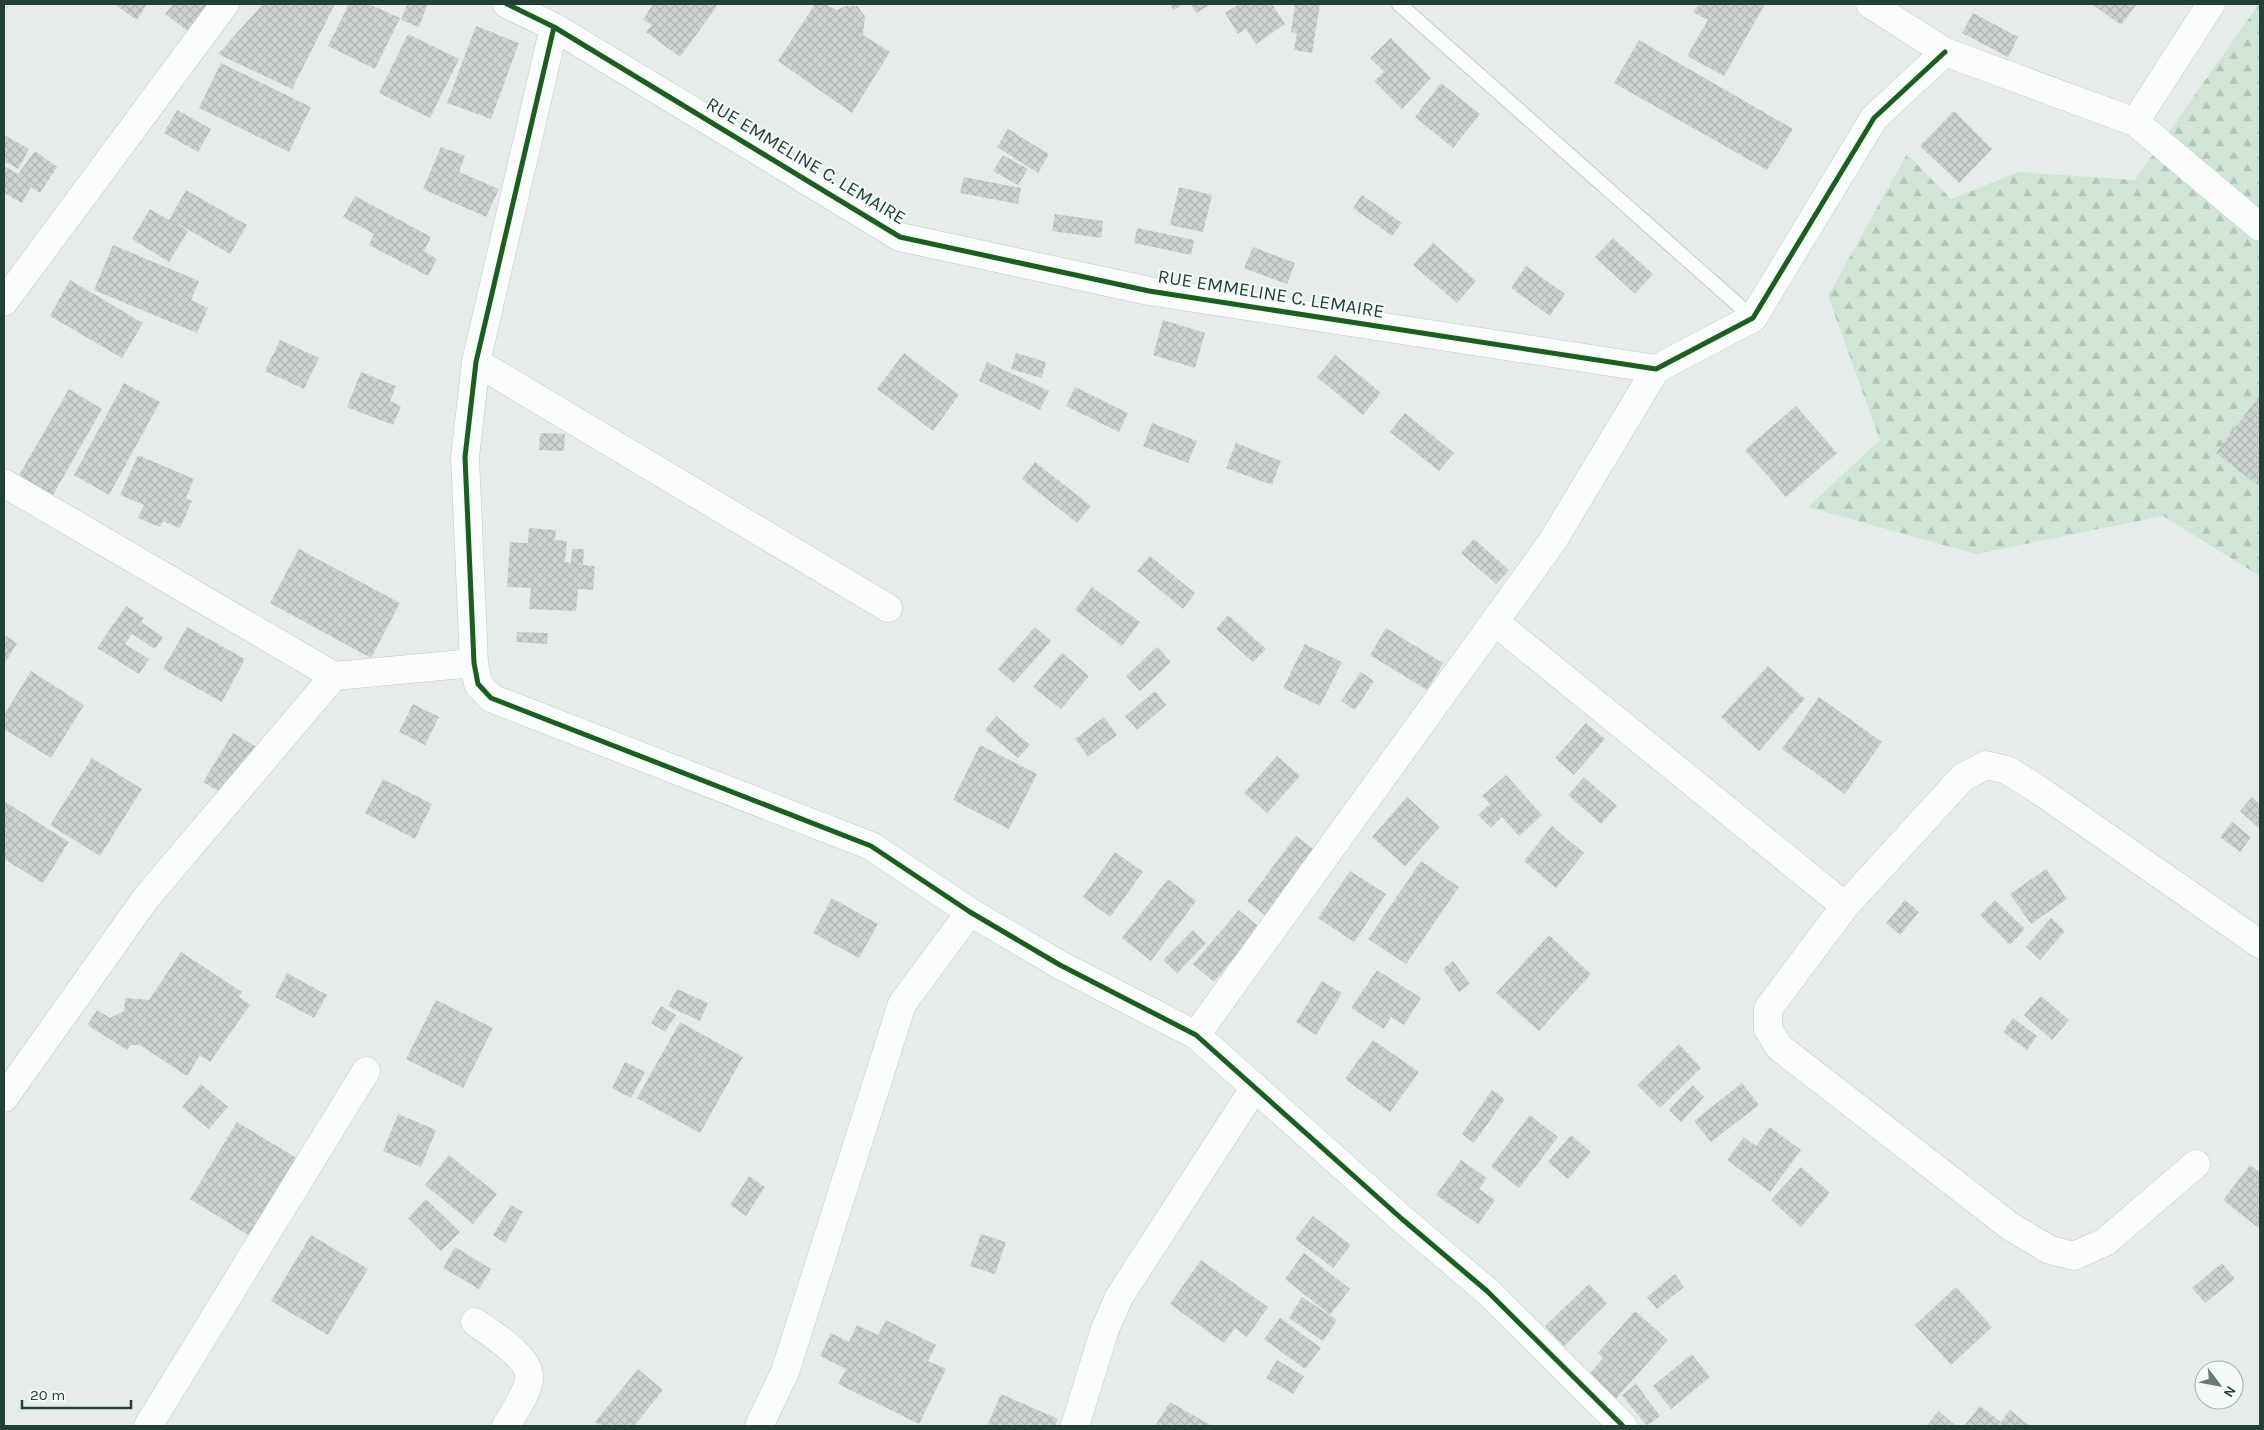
<svg xmlns="http://www.w3.org/2000/svg" width="2264" height="1430" font-family="Karla,sans-serif">
	<defs>
		<pattern id="forest-firs" width="22" height="20" patternUnits="userSpaceOnUse" patternTransform="scale(1.25)"><rect width="22" height="20" fill="#cfe5d5"/><path d="M5 1l3.5 6h-7zM16 11l3.5 6h-7z" fill="#b1c6b7"/></pattern>
		<pattern id="building-cross-hatch" width="8" height="8" patternUnits="userSpaceOnUse" patternTransform="scale(1.25)"><rect width="8" height="8" fill="#cdd3d0"/><path d="M0 0l8 8M0 8l8-8" fill="none" stroke="#b0b6b3"/></pattern>
	</defs>
	<rect width="100%" height="100%" fill="#e6ece9"/>
	<path fill="url(#forest-firs)" d="M2259 4 2260 576 2163 516 1976 554 1808 507 1880 440 1828 296 1907 154 1951 199 2019 172 2135 180Z"/>
	<path fill="url(#building-cross-hatch)" d="M114 4H147L137 20Z
		M173 4H219L195 36 165 14Z
		M263 4H335L292 89 218 54Z
		M349 4H369L400 18 375 69 328 46Z
		M407 4 427 5 419 27 401 20Z
		M653 4H714L717 6 680 57 646 32 652 25 643 20Z
		M815 4H825L837 10 845 6H857L865 16 863 35 890 52 852 113 778 61Z
		M1170 4H1184L1173 10Z
		M1191 4H1209L1210 5 1196 13Z
		M1239 4H1272L1285 24 1256 44 1246 29 1238 34 1225 13Z
		M1295 4H1320L1312 53 1294 50 1297 33 1291 32Z
		M1699 4H1765L1724 76 1687 56 1708 20 1693 12Z
		M2092 4H2137L2121 25Z
		M1973 13 2018 37 2008 57 1962 33Z
		M476 26 519 43 491 119 447 103Z
		M408 34 459 59 430 118 379 93Z
		M1391 38 1431 78 1402 109 1374 81 1384 72 1370 58Z
		M1639 40 1793 129 1767 170 1614 83Z
		M221 63 311 107 289 152 199 108Z
		M1441 83 1480 114 1453 148 1415 117Z
		M177 110 211 129 198 152 164 133Z
		M1954 111 1992 149 1959 183 1920 146Z
		M1008 129 1049 154 1038 173 997 147Z
		M4 135 29 149 18 169 4 161Z
		M441 147 465 156 459 172 499 189 486 217 423 189Z
		M35 151 57 167 40 193 31 187 22 203 4 193V166L18 174Z
		M1003 155 1028 169 1018 185 993 171Z
		M964 177 1021 188 1018 204 960 193Z
		M1179 187 1212 195 1203 232 1170 225Z
		M186 190 247 225 230 254 175 222 188 231 169 262 132 239 150 209 169 220Z
		M1362 195 1402 223 1392 236 1353 208Z
		M355 196 431 237 424 251 437 259 428 276 369 245 374 234 343 217Z
		M1055 214 1103 221 1101 238 1052 231Z
		M1137 228 1194 240 1191 255 1134 243Z
		M1613 238 1653 274 1635 294 1595 257Z
		M1433 243 1476 281 1457 303 1413 265Z
		M113 245 199 281 191 300 208 308 197 333 94 290Z
		M1253 247 1295 263 1287 284 1244 268Z
		M1526 266 1565 294 1550 316 1511 288Z
		M70 280 143 323 122 358 50 316Z
		M1163 320 1205 333 1195 368 1153 355Z
		M280 340 319 358 304 389 265 371Z
		M904 353 959 395 933 431 877 389Z
		M1016 353 1046 362 1042 378 1011 369Z
		M1335 355 1381 393 1363 415 1317 377Z
		M987 362 1049 391 1040 410 979 381Z
		M361 372 396 386 390 401 401 406 393 425 347 407Z
		M124 383 160 402 109 495 74 475Z
		M1075 387 1128 413 1119 432 1066 406Z
		M69 389 102 409 52 497 18 477Z
		M2260 395V487L2216 453Z
		M1796 406 1837 453 1786 497 1745 450Z
		M1405 413 1454 453 1439 471 1390 432Z
		M1152 423 1197 441 1188 463 1143 446Z
		M540 433 565 434 564 451 539 450Z
		M1236 443 1281 461 1272 485 1226 468Z
		M138 455 194 479 186 498 192 501 180 528 163 521 160 527 138 518 144 505 120 495Z
		M1035 462 1091 506 1077 523 1022 479Z
		M529 528 556 530 555 540 567 541 565 562 571 563 572 549H584L583 565 595 566 593 590 578 589 576 611 529 609 531 588 507 587 510 542 528 543Z
		M1474 539 1509 570 1496 584 1461 553Z
		M299 549 400 603 371 658 270 603Z
		M1150 556 1195 593 1183 609 1137 571Z
		M1092 587 1140 622 1122 646 1075 610Z
		M126 606 144 618 141 622 163 637 155 649 132 634 125 644 149 659 139 674 97 648Z
		M1228 615 1266 649 1253 662 1216 629Z
		M187 627 245 659 222 702 163 669Z
		M1035 627 1051 641 1014 683 998 669Z
		M1386 628 1443 663 1427 690 1370 655Z
		M517 632 548 633 547 644 516 642Z
		M4 635 17 643 4 665Z
		M1305 644 1342 662 1320 706 1283 688Z
		M1157 647 1171 662 1140 691 1126 676Z
		M1062 653 1089 676 1061 709 1033 687Z
		M1768 666 1805 699 1759 751 1721 717Z
		M31 671 84 705 51 758 4 729V715Z
		M1361 672 1374 681 1355 710 1341 701Z
		M1155 691 1166 705 1137 730 1125 716Z
		M1819 697 1882 742 1845 794 1782 749Z
		M413 704 439 717 425 745 399 732Z
		M996 716 1030 745 1018 758 985 730Z
		M1104 717 1117 735 1088 757 1075 739Z
		M1586 723 1605 739 1574 775 1555 758Z
		M233 733 257 747 227 797 203 782Z
		M980 745 1037 774 1009 829 953 800Z
		M1277 756 1300 776 1267 813 1244 793Z
		M92 758 142 789 100 856 50 825Z
		M1506 775 1542 815 1519 836 1502 817 1491 828 1478 815 1490 804 1482 796Z
		M1584 777 1617 806 1601 824 1568 795Z
		M383 779 432 804 415 839 365 813Z
		M1407 797 1440 827 1405 866 1372 837Z
		M2252 797 2260 804 2259 828 2240 811Z
		M4 801 69 842 43 883 4 859Z
		M2232 822 2251 837 2240 852 2220 837Z
		M1552 826 1584 853 1556 888 1524 861Z
		M1296 836 1320 854 1270 919 1247 901Z
		M1115 852 1143 872 1110 917 1083 897Z
		M1421 861 1459 887 1406 964 1368 939Z
		M2046 869 2067 899 2031 924 2010 894Z
		M1350 871 1386 894 1354 942 1318 918Z
		M1168 879 1196 901 1151 961 1122 938Z
		M832 898 878 924 859 958 813 933Z
		M1905 900 1919 912 1900 935 1886 923Z
		M1995 900 2025 929 2010 945 1980 915Z
		M1239 910 1259 927 1214 982 1193 964Z
		M2051 918 2065 931 2040 960 2026 947Z
		M1193 930 1206 943 1177 973 1163 960Z
		M1549 935 1591 974 1539 1031 1496 993Z
		M181 952 242 992 239 997 250 1005 210 1062 200 1055 187 1076 140 1045H131L127 1050 87 1025 97 1010 110 1018 124 1011 125 998 149 1000Z
		M1453 961 1470 984 1459 992 1443 969Z
		M1377 970 1421 998 1404 1025 1391 1017 1384 1029 1351 1008Z
		M287 973 327 995 314 1018 275 997Z
		M1322 981 1342 993 1316 1035 1296 1022Z
		M677 989 708 1003 700 1021 668 1006Z
		M2041 996 2069 1020 2052 1040 2024 1015Z
		M436 1000 493 1028 463 1088 406 1059Z
		M661 1006 676 1015 665 1032 651 1023Z
		M2013 1018 2037 1036 2027 1050 2003 1032Z
		M680 1022 743 1057 700 1133 637 1098Z
		M1373 1040 1419 1072 1390 1112 1345 1079Z
		M1679 1044 1701 1068 1660 1108 1637 1085Z
		M625 1062 645 1072 631 1098 612 1088Z
		M1742 1083 1759 1105 1711 1142 1694 1121Z
		M201 1084 228 1107 209 1129 182 1107Z
		M1693 1085 1704 1097 1681 1122 1669 1110Z
		M1492 1090 1505 1099 1474 1143 1462 1134Z
		M398 1114 436 1130 421 1167 383 1151Z
		M1530 1115 1558 1137 1519 1188 1491 1166Z
		M237 1122 300 1160 253 1238 190 1199Z
		M1770 1127 1801 1150 1770 1192 1727 1160 1744 1137 1756 1146Z
		M1571 1135 1591 1152 1568 1179 1548 1162Z
		M449 1155 497 1194 473 1224 425 1185Z
		M1461 1160 1487 1178 1479 1189 1495 1200 1478 1224 1436 1195Z
		M2250 1165 2260 1172V1229L2223 1200Z
		M1801 1167 1830 1193 1801 1227 1771 1200Z
		M749 1176 765 1187 746 1216 730 1205Z
		M426 1199 460 1232 441 1251 408 1218Z
		M511 1205 523 1212 505 1243 493 1235Z
		M1313 1216 1351 1245 1333 1268 1295 1239Z
		M981 1234 1006 1242 995 1274 970 1266Z
		M311 1235 368 1269 328 1335 271 1301Z
		M455 1247 491 1269 479 1289 443 1268Z
		M1304 1253 1350 1289 1330 1315 1285 1279Z
		M1201 1260 1268 1307 1247 1337 1235 1328 1224 1343 1170 1304Z
		M2222 1263 2235 1279 2205 1303 2192 1288Z
		M1675 1274 1684 1287 1657 1309 1647 1297Z
		M1589 1284 1607 1303 1564 1346 1545 1326Z
		M1956 1287 1992 1327 1951 1365 1915 1325Z
		M1302 1297 1337 1320 1323 1341 1289 1318Z
		M1635 1311 1668 1340 1613 1402 1586 1378 1603 1358 1598 1353Z
		M1280 1318 1321 1348 1305 1369 1264 1339Z
		M886 1320 936 1345 928 1361 946 1369 919 1424 838 1384 846 1369 820 1356 831 1333 849 1342 857 1325 878 1335Z
		M1692 1354 1710 1377 1671 1409 1653 1386Z
		M1277 1360 1304 1376 1293 1394 1266 1378Z
		M638 1369 663 1390 634 1426H601L595 1422Z
		M1636 1384 1660 1416 1647 1426 1622 1395Z
		M1001 1394 1058 1419 1055 1426H987Z
		M1170 1402 1212 1426H1155Z
		M1980 1406 2001 1422 2010 1410 2030 1426H1964Z
		M1939 1411 1956 1426H1926Z"/>
	<g fill="none" stroke-linecap="round" stroke-linejoin="round">
		<defs>
			<path id="lane" d="M1399 4 1753 318"/>
			<path id="street" d="M507 4 554 27 900 237 1149 291 1656 369 1753 318 1874 118 1945 52
				M1870 4 1945 52 2135 122 2260 227
				M554 27 476 362 465 457 474 663 478 684 491 698 871 846 970 912 1060 965 1196 1035 1402 1219 1487 1291 1623 1426
				M2135 122 2211 4
				M4 302 225 4
				M476 362 888 608
				M4 483 334 676
				M1495 622 1845 906
				M1196 1035 1552 542 1656 369
				M4 1098 146 898 334 676 474 663
				M2196 1164 2105 1242 2074 1256 2050 1250 2011 1227 1779 1047 1768 1029V1009L1845 906 1963 777 1986 765 2007 770 2036 788 2260 944
				M475 1322C492 1335 532 1357 529 1380 526 1396 513 1413 506 1426
				M148 1426 366 1071
				M759 1426 785 1372 902 1004 970 912
				M1075 1426 1105 1329 1119 1297 1255 1087"/>
		</defs>
		<use href="#lane" stroke="#c3c9c6" stroke-width="16"/>
		<use href="#street" stroke="#c3c9c6" stroke-width="29"/>
		<use href="#lane" stroke="#fbfcfc" stroke-width="14"/>
		<use href="#street" stroke="#fbfcfc" stroke-width="28"/>
		<defs>
			<path id="cycleway" d="M507 4 554 27 900 237 1149 291 1656 369 1753 318 1874 118 1945 52
				M554 27 476 362 465 457 474 663 478 684 491 698 871 846 970 912 1060 965 1196 1035 1402 1219 1487 1291 1623 1426"/>
		</defs>
		<use href="#cycleway" stroke="#f4faf7" stroke-width="8"/>
		<use href="#cycleway" stroke="#1b5e20" stroke-width="5"/>
	</g>
	<g text-anchor="middle" dominant-baseline="central" stroke-width="4" stroke-linejoin="round" paint-order="stroke">
		<g font-size="19" fill="#224037" stroke="#f4faf7">
			<text transform="translate(806 161) rotate(31)">RUE EMMELINE C. LEMAIRE</text>
			<text transform="translate(1271 294) rotate(9)">RUE EMMELINE C. LEMAIRE</text>
		</g>
	</g>
	<rect width="2264" height="1430" fill="none" stroke="#224037" stroke-width="10"/>
	<g transform="translate(2219 1385) rotate(122)"><circle r="24" fill="#f4faf7" stroke="#a0b0aa"/>
	<path d="M0-4L9 19L0 12L-9 19Z" fill="#677c75"/>
	<text y="-8" font-size="14" font-weight="bold" text-anchor="middle" fill="#224037">N</text>
	</g>
	<path d="M22 1400v8h109v-8" fill="none" stroke="#224037" stroke-width="2.5"/>
	<text x="30" y="1400" font-size="15" fill="#224037" stroke="#f4faf7" stroke-width="4" paint-order="stroke">20 m</text>
</svg>
